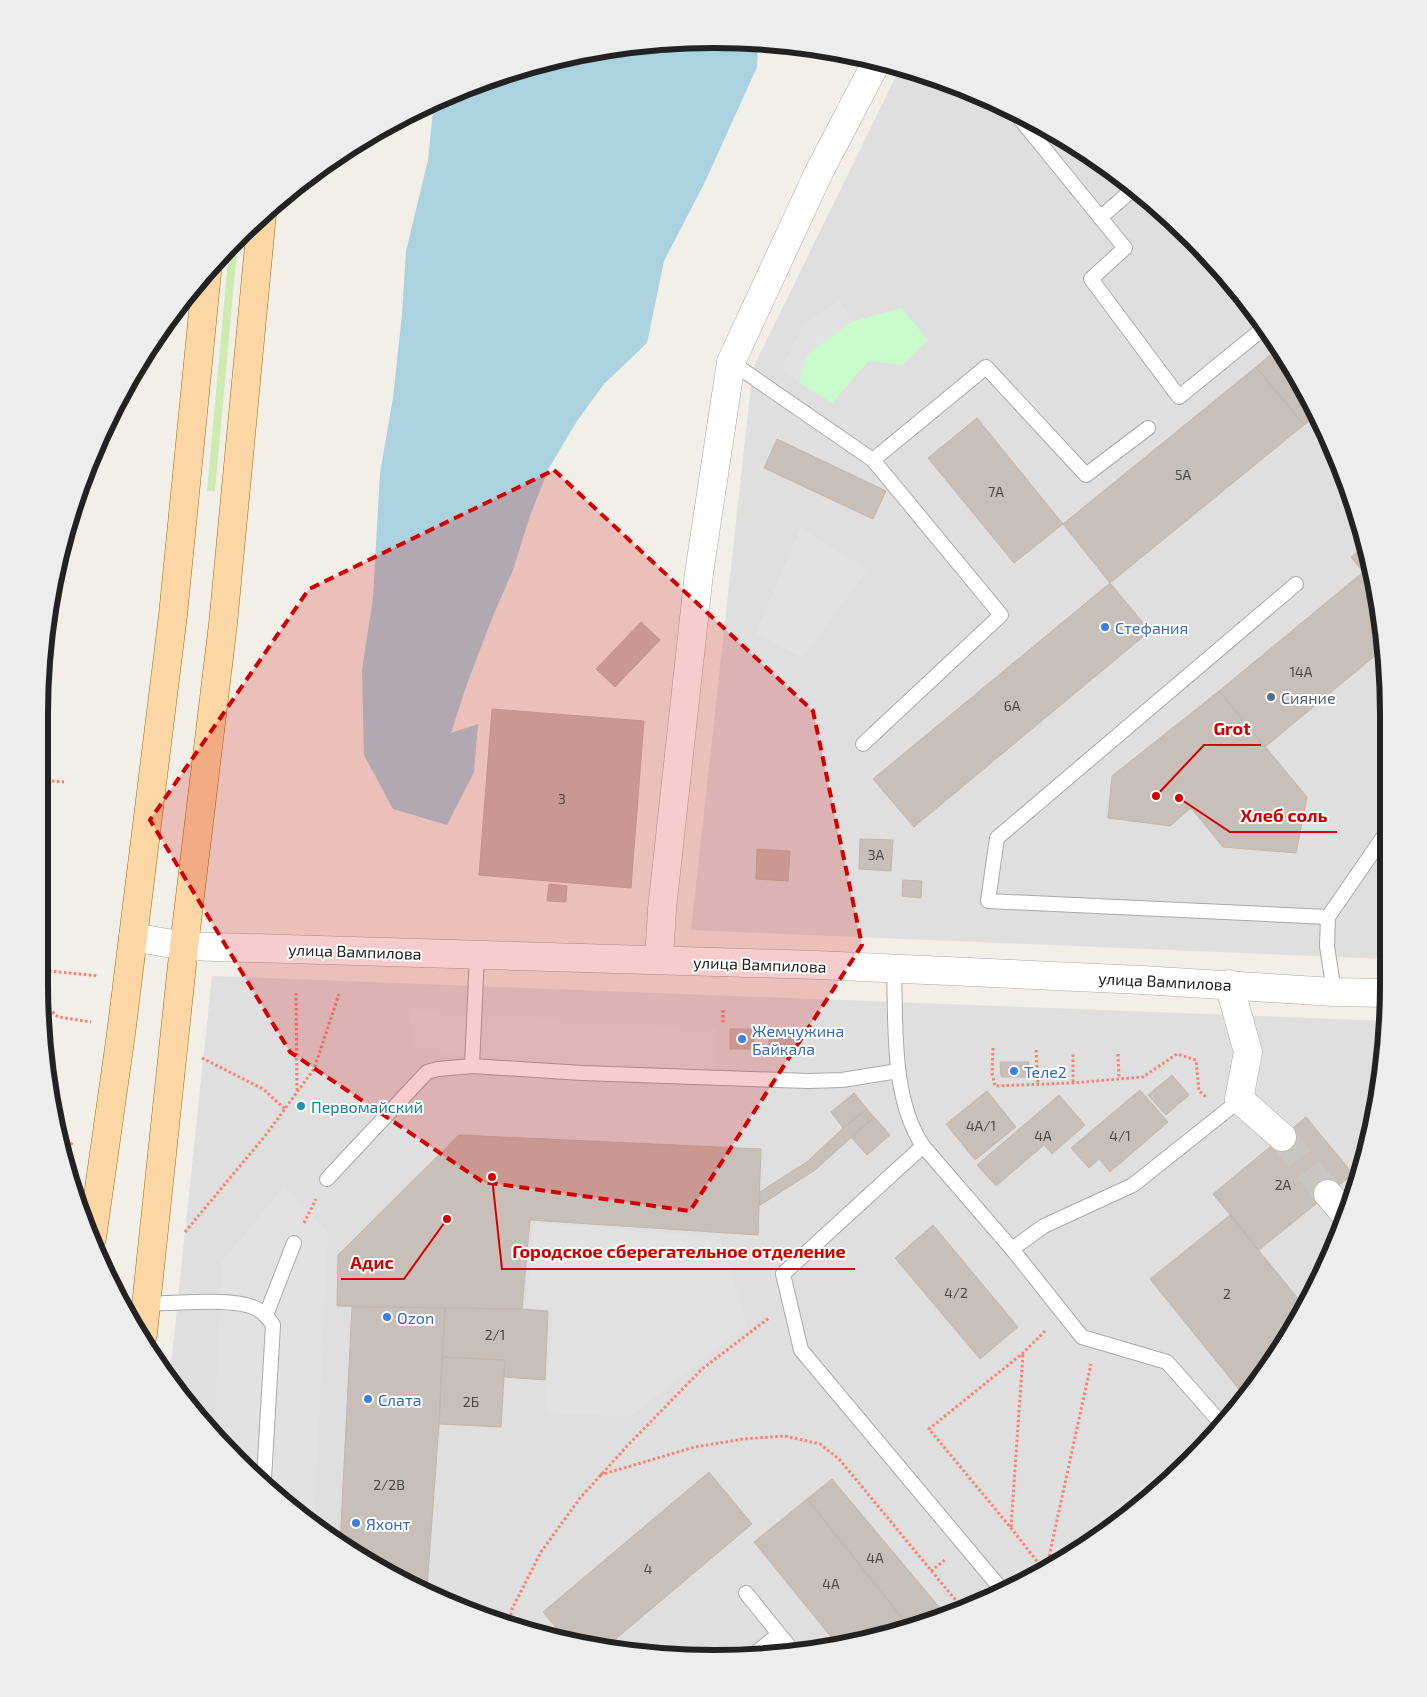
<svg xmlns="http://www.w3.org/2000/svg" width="1427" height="1697" font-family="'Exo 2',sans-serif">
	<rect width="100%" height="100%" fill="#f2efe9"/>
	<path fill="#e0dfdf" d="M900 68 972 90 1089 153 1191 237 1275 339 1337 456 1375 582 1388 713 1387 959 691 930 753 368Z
		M212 976 1387 1021V1028L1353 1200 1298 1321 1191 1460 1089 1544 971 1607 802 1652 626 1653 496 1622 338 1544 206 1429 170 1374Z"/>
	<path fill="#cdebb0" d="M238 239 215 491H207L229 249Z"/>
	<path fill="#c8facc" d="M902 308 928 340 902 365 869 361 832 403 799 383 806 355 851 322Z"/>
	<path fill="#e2e2e2" d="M840 300 851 322 807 355 799 383 782 369 804 323Z
		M801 527 867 570 803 658 756 633Z
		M409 1009 717 1029V1072L601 1069 414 1051Z
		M284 1186 328 1233 314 1523 214 1436 222 1262Z
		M535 1223 720 1237 747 1325 631 1416 545 1413 553 1307 526 1303Z
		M1156 1474 1163 1483 1092 1541 1085 1532Z"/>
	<path fill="#aad3df" d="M714 39 758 43 757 67 705 182 664 261 647 343 604 384 577 421 549 468 530 516 513 570 493 616 468 681 451 733 478 724 474 772 447 825 393 809 364 755 362 670 373 598 380 473 393 398 402 314 406 251 428 160 434 101 456 90 582 52Z"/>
	<path fill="#c7bfb8" stroke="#c4b6ab" d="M1279 347 1316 415 1304 425 1256 367Z
		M1256 367 1304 425 1110 583 1063 524Z
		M977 418 1063 524 1014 563 928 458Z
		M777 439 886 491 873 519 764 468Z
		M1364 546 1375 582 1376 589 1351 557Z
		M1362 573 1376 589 1382 650 1265 747 1219 691Z
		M1110 583 1150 631 914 827 873 779Z
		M641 622 660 640 615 687 596 669Z
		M1219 691 1307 797 1296 853 1223 847 1191 808 1170 826 1108 818 1112 776Z
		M492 709 644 721 631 888 479 875Z
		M860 839 893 840 891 871 859 869Z
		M757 849 790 851 788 881 756 879Z
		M903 880 922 881 921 898 902 896Z
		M549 884 567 886 566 902 547 901Z
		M730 1029H753L754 1049H730Z
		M769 1030H798V1049H769Z
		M1000 1062H1029L1028 1077H1001Z
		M1172 1075 1189 1095 1166 1115 1148 1095Z
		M1140 1090 1168 1122 1110 1172 1099 1159 1089 1168 1071 1148Z
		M987 1091 1016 1127 975 1160 946 1124Z
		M854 1093 867 1109 843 1128 831 1112Z
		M1059 1095 1085 1125 1052 1154 1044 1145 996 1186 977 1165Z
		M867 1109 874 1117 815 1170 759 1206 760 1192 808 1161 843 1128Z
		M874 1117 890 1135 867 1155 851 1137Z
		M1306 1117 1353 1174 1259 1250 1213 1194Z
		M459 1135 761 1149 758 1235 530 1220 522 1309 337 1306 338 1255Z
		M1230 1215 1304 1306 1298 1321 1242 1393 1150 1279Z
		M933 1225 1018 1327 980 1359 895 1258Z
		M352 1307 445 1308 439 1424 427 1588 340 1545Z
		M445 1308 522 1309 548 1311 545 1380 504 1377 505 1360 442 1357Z
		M442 1357 505 1360 501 1427 439 1424Z
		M709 1472 752 1524 605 1648 565 1638 543 1612Z
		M832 1479 945 1614 907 1624 807 1499Z
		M807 1499 907 1624 836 1643 754 1542Z"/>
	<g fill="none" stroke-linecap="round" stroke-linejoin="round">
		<path stroke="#c8c6c1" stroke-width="28" stroke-dasharray="28 14" stroke-linecap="butt" d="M1282 1137 1328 1194"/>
		<defs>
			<path id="service" d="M1024 118 1021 120 1125 248 1091 279 1179 397 1265 327
				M1100 218 1133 189
				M731 362 873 460 1001 615 863 744
				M873 460 986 367 1086 475 1148 428
				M1296 584 997 838 988 901 1328 917 1327 946 1334 992
				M1328 917 1388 830
				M894 969C896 1025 891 1098 923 1146L1012 1249 1044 1226 1133 1185 1231 1107
				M472 1066 477 955
				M923 1146 783 1274 801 1350 1002 1590
				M327 1179 427 1072 438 1069 472 1066 582 1073 808 1081 842 1080 898 1071
				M1012 1249 1082 1337 1167 1362 1220 1422
				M146 1304C172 1303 237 1297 257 1309 264 1313 269 1319 273 1325L264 1479
				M266 1315 294 1243
				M746 1593 779 1634 757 1652
				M779 1634 794 1652"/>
			<path id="minor" d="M1229 984 1248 1052 1239 1099 1282 1137
				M1328 1194 1346 1215"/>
			<path id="tertiary" d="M133 937 184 946 817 965 1142 980 1334 992 1387 993
				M659 960 662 909 699 573 731 362 819 172 877 61"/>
			<path id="primary" d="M92 1238 121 1034 173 615 207 272
				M143 1334 184 946 223 624 262 214"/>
		</defs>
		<use href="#service" stroke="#a9a9a9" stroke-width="16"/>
		<use href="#minor" stroke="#a9a9a9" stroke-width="29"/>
		<use href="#tertiary" stroke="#a9a9a9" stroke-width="29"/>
		<use href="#primary" stroke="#a06b00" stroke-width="29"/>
		<path stroke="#fa8072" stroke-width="3" stroke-dasharray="2.5 2.5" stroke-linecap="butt" d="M42 780 64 782
			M39 970 98 976
			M296 993 297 1092
			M41 1002 58 1017 91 1022
			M723 1010V1023
			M993 1048 992 1073 995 1086 1072 1083 1143 1077 1177 1054 1196 1060 1199 1091 1206 1097
			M1036 1050 1038 1084
			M1118 1054 1119 1079
			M202 1058 263 1089 285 1109
			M1073 1082V1052
			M61 1156 73 1142
			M304 1223 316 1199
			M185 1232 265 1136 314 1069 339 994
			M600 1475 695 1447 743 1439 785 1436 820 1444 839 1459 963 1609
			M1011 1527 1023 1354
			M1047 1566 1091 1364
			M1043 1569 1011 1528 929 1429 1023 1353 1046 1330
			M931 1571 946 1559
			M509 1625 512 1609 541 1552 580 1498 629 1444 702 1369 769 1318"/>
		<use href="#service" stroke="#fff" stroke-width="14"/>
		<use href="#minor" stroke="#fff" stroke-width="28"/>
		<use href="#tertiary" stroke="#fff" stroke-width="28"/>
		<use href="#primary" stroke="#fcd6a4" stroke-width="28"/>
	</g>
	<path fill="#d40000" fill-opacity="0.2" stroke="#d40000" stroke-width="4" stroke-dasharray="10 6" stroke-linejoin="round" d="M554 470 813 711 862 945 690 1211 483 1182 290 1052 150 820 309 589Z"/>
	<g fill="#3f7fe0" stroke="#fff" stroke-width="2">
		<circle cx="1105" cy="627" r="5"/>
		<circle cx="742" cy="1039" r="5"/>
		<circle cx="1014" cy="1071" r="5"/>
		<circle cx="387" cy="1317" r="5"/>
		<circle cx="368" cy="1399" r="5"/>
		<circle cx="356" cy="1523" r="5"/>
	</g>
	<circle fill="#5c6f8a" stroke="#fff" stroke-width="2" cx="1271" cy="697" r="5"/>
	<circle fill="#0f9aa8" stroke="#fff" stroke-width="2" cx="301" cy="1106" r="5"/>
	<g text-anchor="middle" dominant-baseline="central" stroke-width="4" stroke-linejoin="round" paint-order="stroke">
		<g font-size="14" fill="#4b4948">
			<text x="1183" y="474">5А</text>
			<text x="996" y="491">7А</text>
			<text x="1301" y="671">14А</text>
			<text x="1012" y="705">6А</text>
			<text x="562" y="798">3</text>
			<text x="876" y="854">3А</text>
			<text x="981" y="1125">4А/1</text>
			<text x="1043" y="1135">4А</text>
			<text x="1120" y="1135">4/1</text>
			<text x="1283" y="1184">2А</text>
			<text x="956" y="1292">4/2</text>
			<text x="1227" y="1293">2</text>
			<text x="495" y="1334">2/1</text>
			<text x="471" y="1401">2Б</text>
			<text x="389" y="1484">2/2В</text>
			<text x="875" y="1557">4А</text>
			<text x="648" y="1568">4</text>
			<text x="831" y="1583">4А</text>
		</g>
		<g font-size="16" fill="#366cbe" stroke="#fff" text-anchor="start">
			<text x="1115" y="627">Стефания</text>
			<text x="752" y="1030">Жемчужина<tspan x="752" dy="18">Байкала</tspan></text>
			<text x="1024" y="1071">Теле2</text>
			<text x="397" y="1317">Ozon</text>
			<text x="378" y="1399">Слата</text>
			<text x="366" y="1523">Яхонт</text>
		</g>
		<g font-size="16" fill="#4e5e75" stroke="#fff" text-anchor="start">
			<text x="1281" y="697">Сияние</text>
		</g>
		<g font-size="16" fill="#222" stroke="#fff">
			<text transform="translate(355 951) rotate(2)">улица Вампилова</text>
			<text transform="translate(760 964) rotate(2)">улица Вампилова</text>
			<text transform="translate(1165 981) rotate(3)">улица Вампилова</text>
		</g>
		<g font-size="16" fill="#0d838f" stroke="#fff" text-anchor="start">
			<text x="311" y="1106">Первомайский</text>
		</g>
	</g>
	<path d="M0 0H1427V1697H0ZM714 48H714A666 666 0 0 1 1380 714V984A666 666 0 0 1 714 1650H714A666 666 0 0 1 48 984V714A666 666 0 0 1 714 48Z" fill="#ededed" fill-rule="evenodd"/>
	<path fill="none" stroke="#222" stroke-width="6" d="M714 48H714A666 666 0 0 1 1380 714V984A666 666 0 0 1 714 1650H714A666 666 0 0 1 48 984V714A666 666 0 0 1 714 48Z"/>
	<path fill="none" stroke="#d40000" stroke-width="2" d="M1156 796L1204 745H1261M1179 798L1230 832H1337M492 1177L502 1269H855M447 1219L404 1279H341"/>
	<g fill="#d40000" stroke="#fff" stroke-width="2">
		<circle cx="1156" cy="796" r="5"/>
		<circle cx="1179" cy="798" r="5"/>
		<circle cx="492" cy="1177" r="5"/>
		<circle cx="447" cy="1219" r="5"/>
	</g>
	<g font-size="18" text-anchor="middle" font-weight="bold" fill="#d40000" stroke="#fff" stroke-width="4" stroke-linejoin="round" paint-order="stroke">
		<text x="1232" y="735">Grot</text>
		<text x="1284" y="822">Хлеб соль</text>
		<text x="679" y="1258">Городское сберегательное отделение</text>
		<text x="372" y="1269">Адис</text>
	</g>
</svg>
